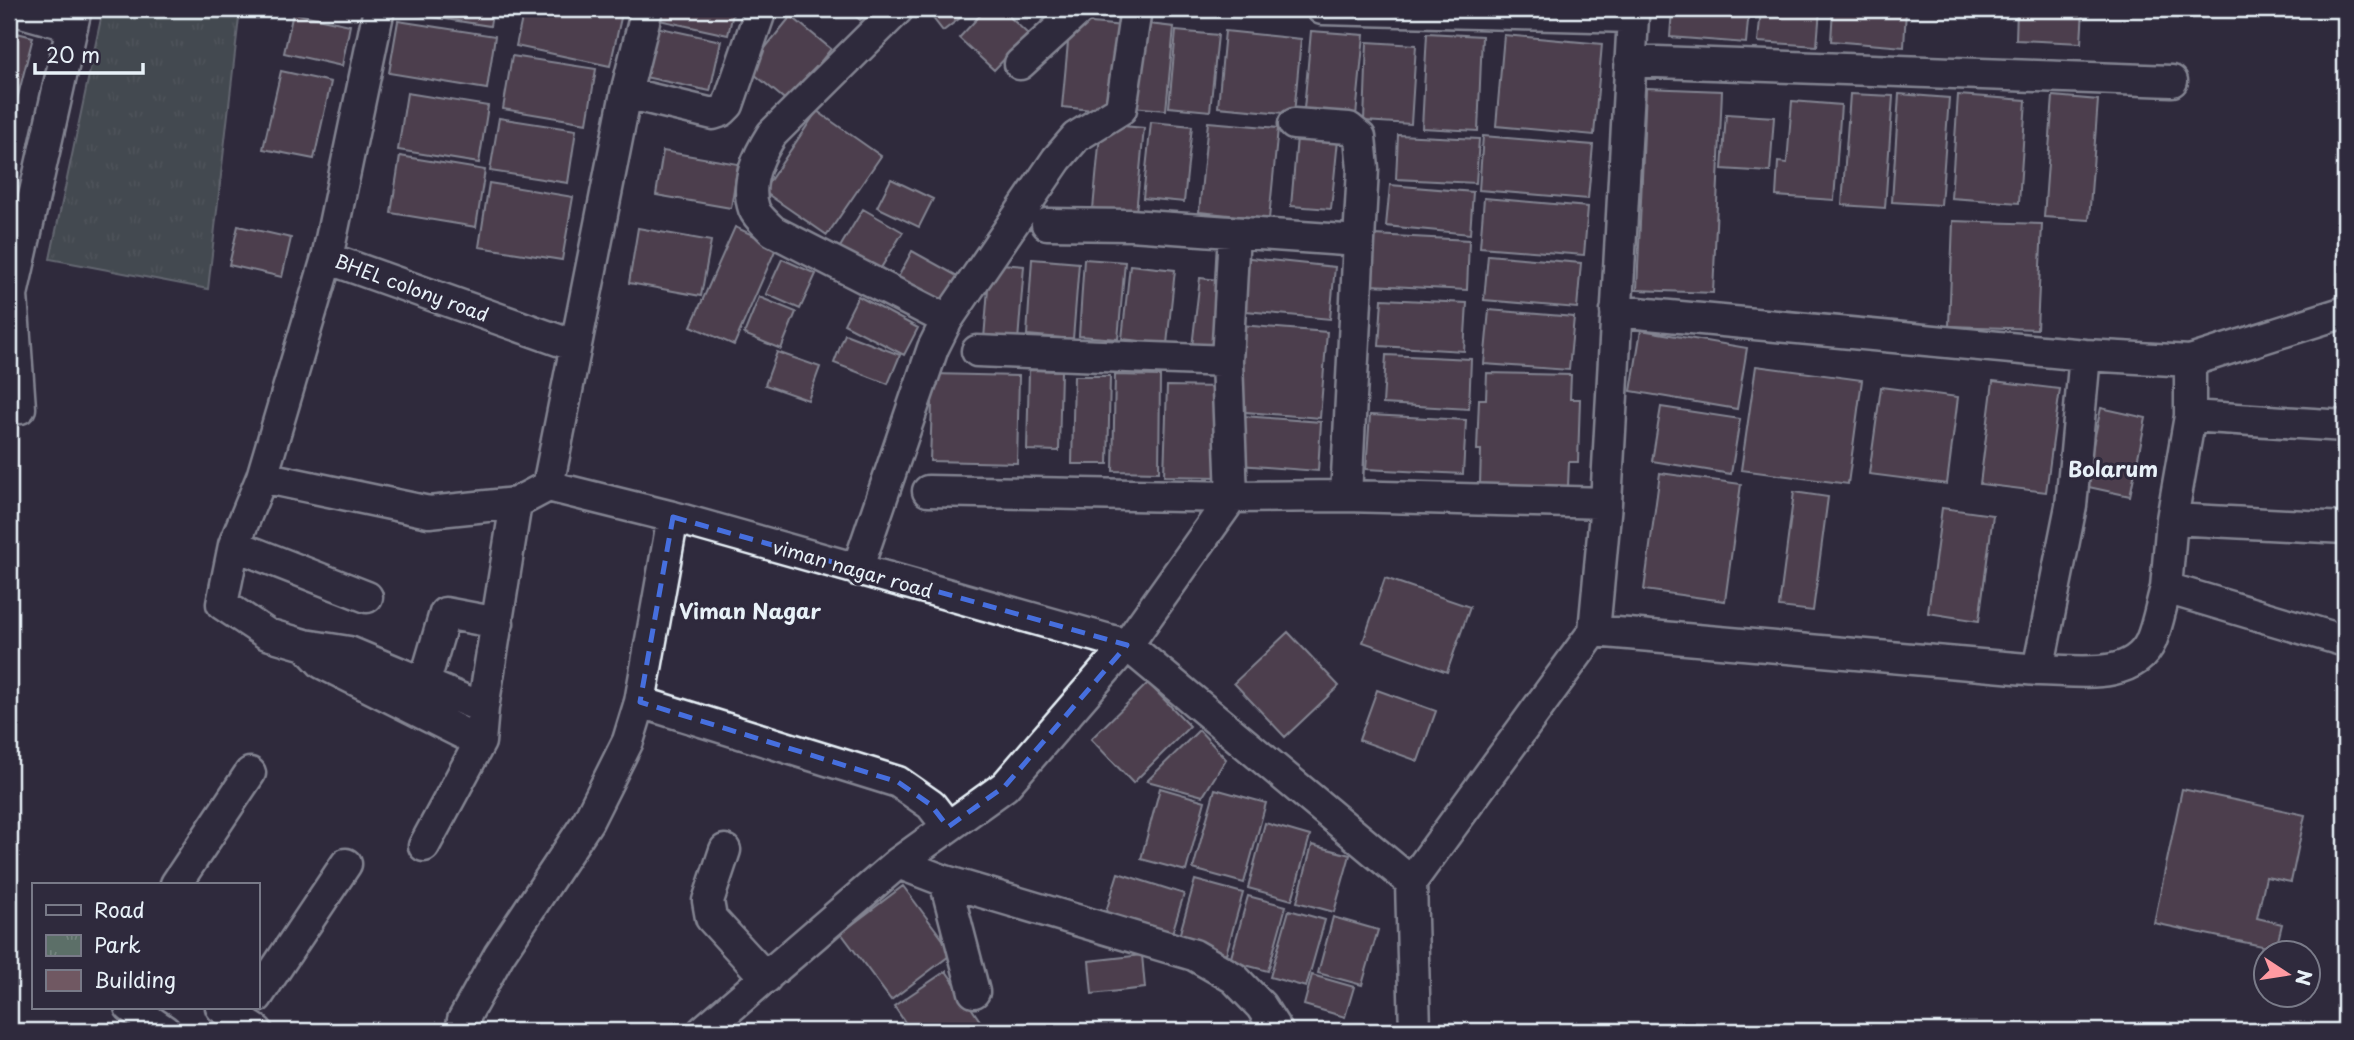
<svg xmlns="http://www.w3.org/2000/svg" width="2354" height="1040" font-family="'Playpen Sans',sans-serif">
	<defs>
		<pattern id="park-tufts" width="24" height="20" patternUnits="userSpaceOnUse" patternTransform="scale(1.75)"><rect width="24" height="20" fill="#5c6f68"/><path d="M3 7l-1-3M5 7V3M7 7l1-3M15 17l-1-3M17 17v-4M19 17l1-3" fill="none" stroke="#73847e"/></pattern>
	</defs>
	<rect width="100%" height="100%" fill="#2f2a3d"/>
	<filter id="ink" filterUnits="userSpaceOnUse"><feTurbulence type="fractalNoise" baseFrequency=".0143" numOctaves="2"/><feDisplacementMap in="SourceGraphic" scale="14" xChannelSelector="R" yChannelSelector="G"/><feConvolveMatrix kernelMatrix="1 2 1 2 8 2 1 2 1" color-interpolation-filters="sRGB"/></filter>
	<g filter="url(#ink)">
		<path fill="url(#park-tufts)" stroke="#a2b0b0" stroke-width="2" d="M103 9H240L208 289 50 259Z"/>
		<path fill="#705862" stroke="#e8f1f8" stroke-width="2" d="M394 9H493L490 26 394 11Z
			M524 9H623L610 66 516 46Z
			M652 9H734L728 35 650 18Z
			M847 9H871L860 20Z
			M926 9H972L943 31Z
			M986 9H1001L1028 34 994 70 959 38Z
			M1672 9H1749L1746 43 1670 37Z
			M1761 9H1820L1817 46 1758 42Z
			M1833 9H1906L1904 47 1831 41Z
			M2017 9H2083L2081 43 2016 40Z
			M293 13 350 25 342 66 284 53Z
			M791 16 831 49 788 102 748 69Z
			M398 21 495 36 487 89 389 73Z
			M1070 21 1123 26 1114 112 1062 107Z
			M1140 23 1174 27 1166 110 1132 107Z
			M656 27 721 41 710 91 645 77Z
			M9 31 33 37 10 127H9Z
			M1176 31 1218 35 1210 111 1169 107Z
			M1225 31 1301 39 1294 114 1218 107Z
			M1311 31 1364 35 1355 126 1303 120Z
			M1427 33 1482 36 1478 131 1422 128Z
			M1504 35 1602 44 1594 135 1496 126Z
			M1367 42 1416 45 1411 124 1364 121Z
			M512 56 596 69 587 123 503 109Z
			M281 71 331 82 314 159 263 149Z
			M1646 88 1722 91 1713 293 1637 290Z
			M407 93 488 106 479 163 398 150Z
			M1850 94 1893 96 1885 208 1842 205Z
			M1899 94 1949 98 1941 205 1892 202Z
			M1958 95 2026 100 2019 203 1951 198Z
			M2053 96 2098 100 2089 220 2044 217Z
			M1792 101 1841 105 1834 200 1776 196 1778 162 1787 163Z
			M817 111 881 156 827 235 763 191Z
			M1726 114 1774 117 1770 172 1722 169Z
			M499 118 576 130 568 183 490 171Z
			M1151 122 1192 126 1184 202 1143 198Z
			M1208 122 1278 128 1269 219 1199 212Z
			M1101 124 1144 128 1136 213 1093 209Z
			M1398 135 1479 139 1476 183 1396 179Z
			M1483 136 1593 145 1588 199 1479 190Z
			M1297 137 1338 140 1331 209 1291 206Z
			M663 151 738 164 731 208 656 195Z
			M400 156 485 170 476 227 391 213Z
			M891 179 933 199 919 227 877 207Z
			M489 183 573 197 562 260 479 247Z
			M1390 185 1473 192 1470 234 1386 226Z
			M1484 198 1588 207 1584 255 1480 247Z
			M863 209 903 232 876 276 837 252Z
			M1953 221 2042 224 2037 329 1949 326Z
			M238 226 291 238 282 277 229 265Z
			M735 227 777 246 734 345 691 326Z
			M638 228 711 241 701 296 629 283Z
			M1374 235 1469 240 1467 290 1371 285Z
			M912 251 959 277 942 309 895 283Z
			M1488 255 1581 263 1577 308 1484 300Z
			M1241 257 1335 267 1330 319 1236 310Z
			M782 259 816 274 800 309 766 294Z
			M1032 259 1079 263 1073 339 1027 335Z
			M1084 259 1125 262 1118 339 1079 336Z
			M990 263 1024 266 1018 341 984 339Z
			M1130 265 1175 270 1167 344 1122 339Z
			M1200 278 1228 281 1220 350 1192 347Z
			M858 296 918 328 904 355 844 324Z
			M759 297 796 312 781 349 744 334Z
			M1382 299 1467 303 1464 351 1379 346Z
			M1489 310 1574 317 1569 370 1484 364Z
			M1240 325 1327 332 1320 418 1233 411Z
			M1641 330 1747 348 1737 409 1631 391Z
			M845 334 900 355 888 384 834 363Z
			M777 352 820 367 808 400 765 385Z
			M1386 355 1471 359 1469 409 1383 404Z
			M1756 366 1862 380 1848 484 1741 470Z
			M1029 370 1061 371 1059 451 1027 450Z
			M1487 373 1571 375 1570 399H1580L1578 462H1569L1568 487 1480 484 1481 450H1477L1479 399H1486Z
			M933 374 1019 376 1017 463 930 461Z
			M1115 375 1160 376 1159 472 1113 471Z
			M1074 376H1110L1108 464H1072Z
			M1993 381 2060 389 2046 492 1980 484Z
			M1167 386 1220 387 1219 477 1164 476Z
			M1881 387 1958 397 1947 484 1869 474Z
			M1661 407 1740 419 1731 474 1652 461Z
			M2101 408 2146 418 2130 496 2084 486Z
			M1370 415 1466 420 1463 474 1366 469Z
			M1243 416 1321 422 1318 471 1239 465Z
			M1660 473 1741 484 1725 601 1644 590Z
			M1794 492 1828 497 1813 611 1779 607Z
			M1942 508 1993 515 1979 621 1928 613Z
			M1385 578 1470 607 1447 672 1363 642Z
			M1288 632 1339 686 1285 737 1234 683Z
			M1148 683 1190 726 1133 783 1091 739Z
			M1377 690 1436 711 1418 761 1359 740Z
			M1199 730 1226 759 1203 796 1147 781Z
			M1160 788 1205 801 1186 871 1141 859Z
			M1215 789 1266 803 1244 883 1193 869Z
			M2182 789 2305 815 2291 882 2266 877 2257 918 2282 924 2276 949 2154 923Z
			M1265 823 1310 836 1292 900 1248 888Z
			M1312 845 1350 855 1334 912 1297 902Z
			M1118 873 1184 894 1170 940 1104 918Z
			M1195 880 1243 893 1226 954 1178 940Z
			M903 886 953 953 891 1000 841 933Z
			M1248 896 1286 906 1268 971 1230 961Z
			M1289 910 1325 920 1306 987 1270 977Z
			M1333 917 1378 930 1362 985 1318 973Z
			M1142 955 1145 988 1092 994 1089 961Z
			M946 971 987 1031H911L894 1006Z
			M1312 975 1354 987 1345 1017 1304 1005Z"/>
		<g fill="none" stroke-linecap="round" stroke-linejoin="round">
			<defs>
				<path id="street" d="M11 9 72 26
					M379 9 327 258 575 346
					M898 9 772 134C758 156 745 183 754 209 757 217 767 225 773 231L947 320
					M1322 9 1633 17V9
					M1630 61 2172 81
					M1020 64 1080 9
					M626 93 713 114 722 111 728 105 761 9
					M1047 224 1130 225 1359 241 1363 169 1360 137 1349 128 1294 124
					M327 258 262 477 429 512 516 503 548 486
					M1616 311 2085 355 2190 361
					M2345 312 2190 361V416L2345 426
					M977 351 1227 361
					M20 408 12 295 76 9
					M2190 416 2172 519 2166 588 2345 641
					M262 477 234 545 222 604 267 634 305 645 349 652 483 708 480 742 424 846
					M548 486 673 517 1127 645 1411 882 1415 1031
					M548 486 626 93 647 9
					M928 491 1232 497 1346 496 1606 503
					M1346 496 1359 241
					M2172 519 2345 528
					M234 545 367 597
					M857 570 933 348 947 320 1057 159 1076 137 1121 109 1136 9
					M1594 631 2038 670 2071 506 2085 355
					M307 647 322 663 480 742
					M2038 670C2074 670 2133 682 2151 641 2158 624 2161 605 2166 588
					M425 681 445 613 498 623
					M640 702 898 782 931 805 948 827
					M483 708 516 503
					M725 850 708 901 711 918 766 978
					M898 863 945 881 1194 955 1234 978 1261 1006 1277 1031
					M945 881 974 992
					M1411 882 1594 631 1606 503 1633 17
					M176 884 250 773
					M257 997 346 864
					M130 1007 165 1031
					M221 1007 257 1031
					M461 1031 463 1020 499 955 588 821 628 741 640 702 673 517
					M703 1031 898 863 1005 786 1127 645 1232 497 1227 361 1234 233"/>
			</defs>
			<use href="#street" stroke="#e8f1f8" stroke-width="35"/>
			<use href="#street" stroke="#2f2a3d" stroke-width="30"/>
		</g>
	</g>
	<path d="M0 0H2354V1040H0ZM673 517 1127 645 1005 786 948 827 931 805 898 782 640 702Z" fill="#2f2a3d" fill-opacity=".55" fill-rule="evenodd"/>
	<path fill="none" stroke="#466fde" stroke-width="5" stroke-dasharray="14 9" stroke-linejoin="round" d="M673 517 1127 645 1005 786 948 827 931 805 898 782 640 702Z"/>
	<g text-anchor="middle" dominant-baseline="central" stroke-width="6" stroke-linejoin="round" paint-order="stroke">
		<g font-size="19" fill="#e8f1f8" stroke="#2f2a3d">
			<text transform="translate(412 287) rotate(20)">BHEL colony road</text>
			<text transform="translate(853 568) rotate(16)">viman nagar road</text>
		</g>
		<g font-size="21" font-weight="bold" fill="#e8f1f8" stroke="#2f2a3d">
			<text x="2113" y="468">Bolarum</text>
			<text x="750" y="610">Viman Nagar</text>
		</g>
	</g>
	<rect width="2354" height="1040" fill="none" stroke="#2f2a3d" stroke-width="35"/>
	<rect x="18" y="18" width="2319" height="1005" fill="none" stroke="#e8f1f8" stroke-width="2.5" filter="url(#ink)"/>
	<rect x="32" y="883" width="228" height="126" fill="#2f2a3d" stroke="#797a88" stroke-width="2"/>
	<rect x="46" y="905" width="35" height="10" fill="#2f2a3d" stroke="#797a88" stroke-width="2"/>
	<text x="94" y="918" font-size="21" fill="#e8f1f8">Road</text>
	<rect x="46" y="935" width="35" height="21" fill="url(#park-tufts)" stroke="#797a88" stroke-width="2"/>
	<text x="94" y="953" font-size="21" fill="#e8f1f8">Park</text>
	<rect x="46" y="970" width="35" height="21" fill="#705862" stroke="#797a88" stroke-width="2"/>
	<text x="94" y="988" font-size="21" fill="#e8f1f8">Building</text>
	<g transform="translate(2287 974) rotate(102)"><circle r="33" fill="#2f2a3d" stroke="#797a88" stroke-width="2"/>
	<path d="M0-5L12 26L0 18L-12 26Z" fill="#ff9aa2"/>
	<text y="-10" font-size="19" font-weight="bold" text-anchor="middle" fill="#e8f1f8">N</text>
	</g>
	<path d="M35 63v10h108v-10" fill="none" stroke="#e8f1f8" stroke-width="3.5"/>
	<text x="46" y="63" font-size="21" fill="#e8f1f8" stroke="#2f2a3d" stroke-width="5" paint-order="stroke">20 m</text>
</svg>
